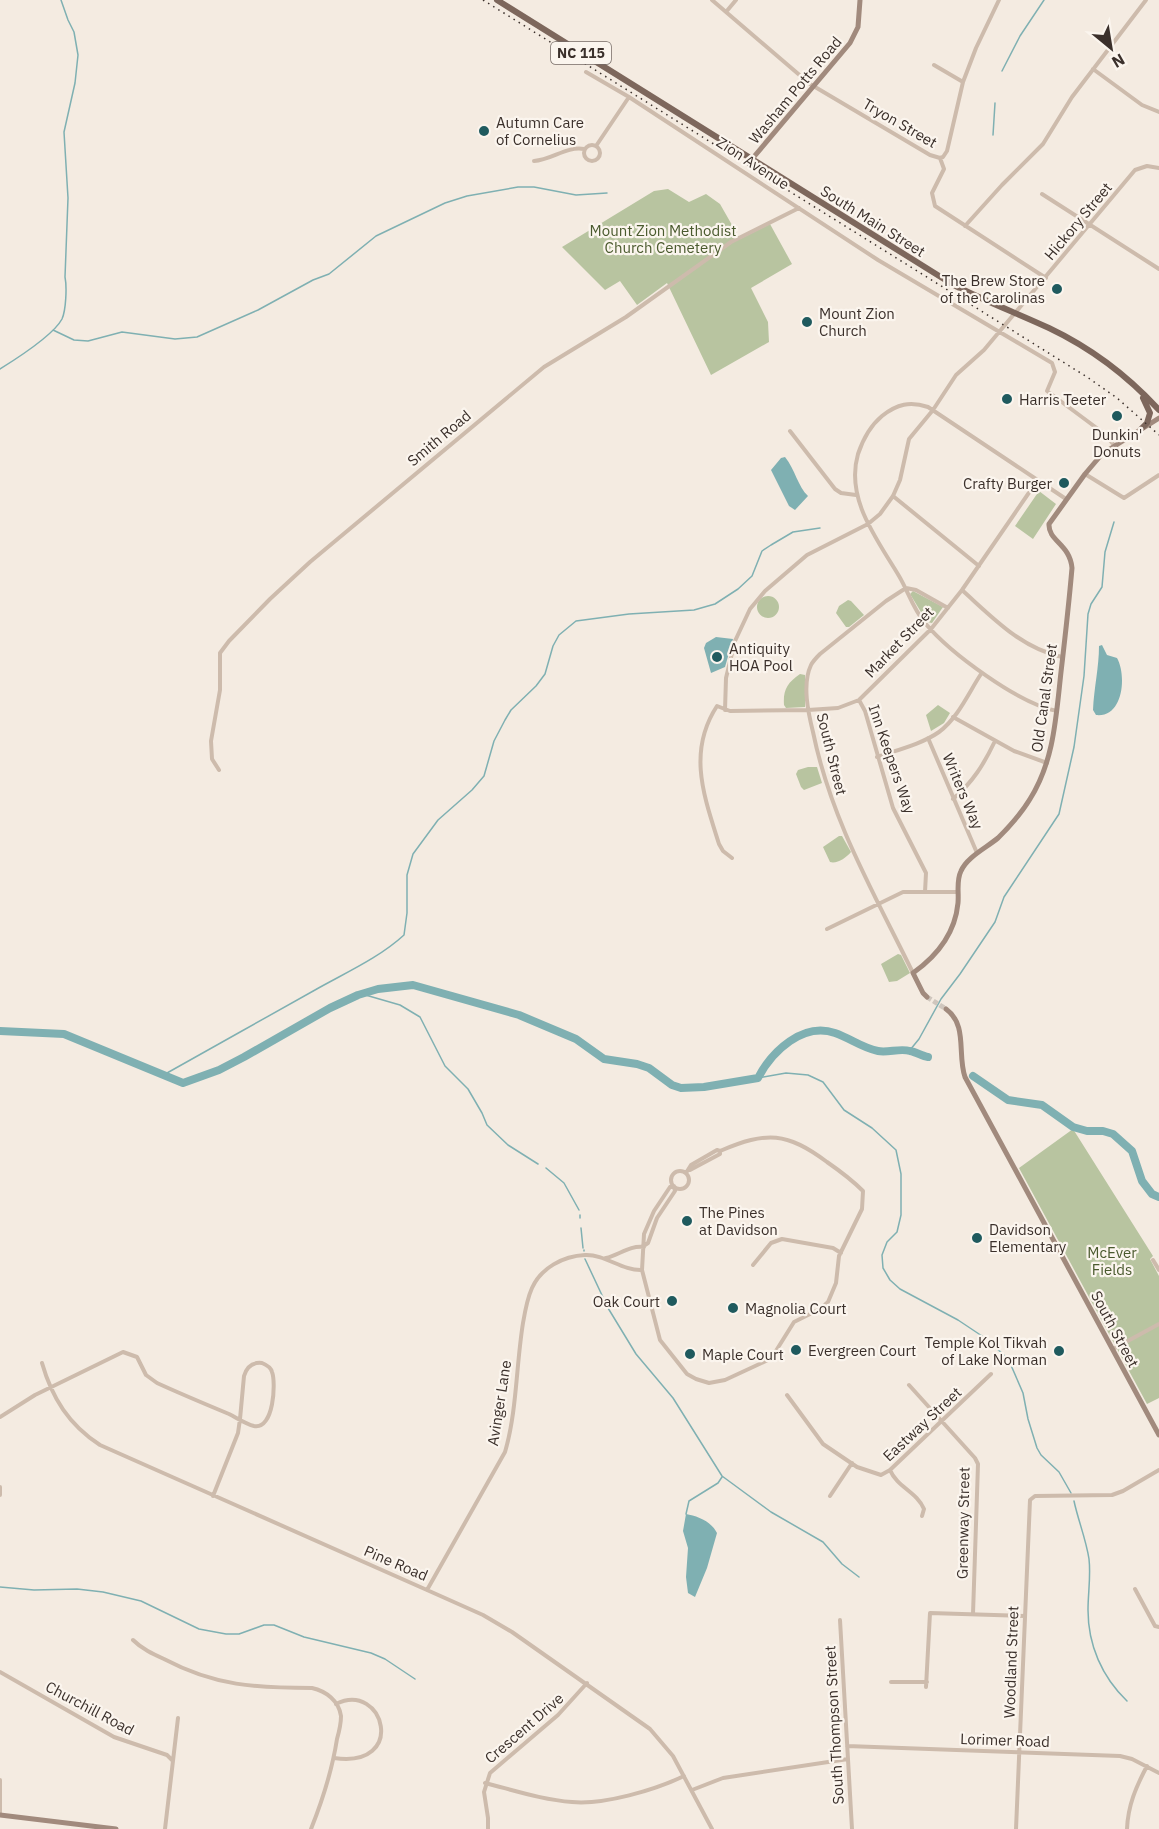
<svg xmlns="http://www.w3.org/2000/svg" width="1159" height="1829" font-family="'IBM Plex Sans',sans-serif">
	<rect width="100%" height="100%" fill="#f4ebe1"/>
	<path fill="#b8c4a0" d="M668 189 689 202 706 194 720 204 740 239 770 224 792 264 751 288 768 322 769 342 711 375 667 283 637 305 620 281 605 290 562 247 654 191Z
		M1039 491 1056 504 1033 539 1015 526Z
		M913 591 943 607 932 623 927 622 910 594Z
		M757 607a11 11 0 1 1 22 0a11 11 0 1 1-22 0Z
		M848 600 851 601 864 615 849 627H846L836 613 839 606Z
		M800 674 805 675V707L786 708 784 705C783 690 787 683 800 674Z
		M938 705 950 713 944 723 931 731 926 715Z
		M808 767H817L822 783 804 790 801 787 796 774 798 770Z
		M839 836H842L851 852C846 858 837 864 830 862L823 847Z
		M898 954 901 955 910 973 897 981 889 982 881 964Z
		M1073 1129 1153 1256 1150 1259 1159 1276V1398L1147 1404 1019 1168Z"/>
	<path fill="#7fb0b2" d="M785 457C795 469 798 487 808 496L795 510 789 506 771 470 781 458Z
		M716 637 733 639 725 667 711 673 704 648 706 643Z
		M1102 645 1107 655 1117 658C1127 676 1123 718 1096 715L1093 710C1094 688 1099 667 1099 646Z
		M686 1514C697 1516 711 1521 717 1533L707 1568 695 1597 688 1593 686 1577 688 1548 683 1531Z"/>
	<g fill="none" stroke-linecap="round" stroke-linejoin="round">
		<path stroke="#7fb0b2" stroke-width="1.5" d="M1002 71 1020 36 1044 0
			M993 135 995 103
			M53 330 74 340 88 341 122 332 175 339 197 337 258 310 313 280 329 274 376 236 445 203 467 196 518 187H534L576 195 607 193
			M0 369C16 359 53 336 62 319 66 310 67 287 65 277L68 198 64 132 75 83 78 55 74 32 68 20 61 0
			M362 994 400 1005 420 1017 445 1066 468 1089 482 1113 487 1125 508 1145 538 1164
			M910 1050 919 1039 941 999 960 974 995 922 1004 897 1059 814 1074 747 1084 676 1088 614 1091 604 1102 587 1105 552 1114 522
			M160 1075 167 1073C216 1045 266 1018 315 990 345 973 379 958 404 935L407 913V875L413 854 438 820 472 790 484 776 494 741 505 720 511 710 536 686 545 674 553 646 559 635 576 621 629 614 694 610 715 604 738 589 752 576 762 551 771 545 793 532 820 528
			M758 1078 786 1073 808 1075 823 1082 844 1110 872 1128 896 1150 901 1174V1215L897 1232 887 1242 882 1255 883 1268 890 1280 900 1289 958 1320 982 1336 1003 1354 1010 1363 1023 1393 1028 1419 1037 1448 1041 1455 1059 1472 1071 1493
			M546 1168 564 1183 579 1210
			M580 1215V1218
			M581 1228 583 1248
			M584 1250V1251
			M585 1259 608 1308 636 1354 673 1398 722 1476 771 1512 823 1542 842 1564 859 1577
			M1074 1501C1078 1520 1086 1539 1089 1559 1091 1576 1088 1593 1088 1610 1088 1645 1102 1677 1127 1701
			M686 1514 689 1501 718 1483 722 1477
			M0 1587 34 1590 77 1589 103 1592 141 1601 199 1629 226 1634H239L264 1625H274L304 1637 371 1653 385 1659 415 1679"/>
		<path stroke="#7fb0b2" stroke-width="8" d="M0 1031 64 1034 183 1083 219 1070 244 1057 330 1008 358 995 378 989 413 985 519 1015 576 1039 604 1059 637 1064 649 1068 672 1085 681 1088 704 1087 758 1078C772 1051 803 1022 835 1033 850 1038 862 1048 878 1051 888 1053 900 1048 910 1051 916 1052 922 1056 928 1057
			M973 1076 1008 1100 1042 1105 1073 1127 1087 1131H1103L1113 1134 1132 1151 1142 1181 1152 1194 1159 1197"/>
		<path stroke="#cfc6bd" stroke-width="5" stroke-dasharray="5 2.5" stroke-linecap="butt" d="M927 997 946 1009"/>
		<path stroke="#cdbbac" stroke-width="4" d="M712 0 810 84 930 155 940 158 944 169 932 193 935 206 1046 278
			M726 12 736 0
			M934 65 963 82
			M1093 69 1142 105 1159 112
			M586 72 629 97 878 260 1052 363 1055 372 1047 391 1102 432 1114 445
			M584 153a8 8 0 1 1 16 0a8 8 0 1 1-16 0Z
			M596 146 629 97
			M940 158 943 157 947 151 963 82 976 48 999 0
			M534 161C552 160 566 146 584 149
			M1042 194 1159 269
			M965 226 1002 185 1043 144 1072 97 1146 0
			M790 431 835 489 841 493 856 495
			M1085 474 1124 498 1159 475
			M893 496 979 566
			M962 590C993 618 1021 648 1062 657
			M859 700 865 711 893 808 926 873 925 892
			M725 710 726 678 735 641 750 609 765 591 807 555 868 524 880 514 893 496 900 480 909 439 933 410 956 375 984 350 1135 170 1147 166 1159 168
			M1057 711C1019 704 950 653 925 623 913 609 908 591 899 576 877 539 845 499 858 454 863 439 870 426 882 416 897 404 910 401 928 407L1066 499
			M953 717 1014 751 1047 763
			M928 738 977 853
			M877 757C897 750 922 744 939 732 958 718 969 692 981 674
			M219 770 212 759 211 741 220 690V653L229 641 270 599 310 562 544 367 626 317 731 242 799 208
			M953 799C973 782 984 764 995 741
			M732 858 723 851 719 844C704 796 687 752 717 706L730 711 808 710 838 708 859 700 931 629 962 590 1037 481
			M827 929 903 892H958
			M913 973C874 893 831 820 813 732 808 712 802 684 811 665 813 661 817 657 820 654L886 601 906 588 916 590 948 608
			M690 1170 720 1154V1151
			M671 1180a9 9 0 1 1 18 0a9 9 0 1 1-18 0Z
			M674 1186 670 1187 654 1211 644 1234 642 1270 660 1340 687 1374 696 1379 709 1383 725 1380 768 1360 774 1354 794 1322 820 1309 828 1302 836 1283 839 1256 862 1209 863 1191C852 1180 840 1171 827 1162 787 1132 767 1131 720 1151L717 1150 691 1165 686 1173
			M645 1245 648 1243 657 1218 675 1191 674 1187
			M606 1258C619 1255 630 1245 644 1247
			M1153 1260 1159 1270
			M753 1265 771 1243 782 1239 833 1248 841 1253
			M1113 1349 1159 1324
			M42 1363C52 1398 69 1425 100 1445L427 1590 483 1615 512 1632 650 1729 673 1756 712 1829
			M909 1385 975 1458 978 1464 973 1614
			M787 1395 823 1444 857 1467 881 1475 890 1470 991 1374
			M0 1417 35 1395 123 1352 137 1357 146 1375 157 1383C181 1394 205 1404 229 1414 237 1418 246 1424 254 1426 274 1430 276 1382 272 1372 271 1367 267 1365 262 1363 253 1362 247 1366 244 1376L240 1419 238 1433 213 1496
			M890 1470C897 1487 917 1492 924 1509L922 1516
			M0 1487V1495
			M830 1496 852 1463
			M1135 1589 1155 1626 1159 1627
			M427 1590 505 1452C517 1411 516 1366 523 1323 525 1311 527 1299 532 1288 541 1268 563 1256 585 1255 605 1254 622 1271 642 1270
			M840 1620 852 1829
			M133 1640C142 1649 153 1654 164 1659 215 1686 256 1688 312 1688 326 1691 339 1701 341 1716 341 1723 339 1732 337 1739 332 1771 323 1799 311 1829
			M0 1672 114 1737 167 1755 172 1760
			M891 1682H927
			M926 1687 930 1613 1025 1616
			M847 1746 1120 1756 1132 1759 1159 1773
			M334 1758C408 1769 384 1680 336 1704
			M0 1780V1815
			M485 1783C513 1790 543 1800 572 1802 604 1805 655 1790 684 1776
			M692 1790 723 1778 848 1759
			M165 1829 178 1718
			M488 1829V1818L484 1792 490 1773 558 1715 587 1683
			M1016 1829 1030 1500 1035 1496 1112 1495 1123 1491 1159 1470
			M1127 1829C1128 1805 1136 1787 1147 1766"/>
		<path stroke="#a18a7d" stroke-width="5" d="M752 159 850 43 858 27 860 0
			M927 997 923 993 913 973C937 956 955 934 958 903 959 892 956 881 961 871 967 857 986 848 998 838 1010 826 1021 814 1030 799 1054 761 1056 717 1061 672 1065 638 1069 603 1072 568 1070 544 1048 541 1049 524L1085 474 1102 454 1159 418
			M946 1009C968 1025 957 1054 965 1077L1159 1435
			M0 1815 116 1829"/>
		<path stroke="#7d675c" stroke-width="6" d="M497 0 952 284C984 301 1017 313 1049 328 1091 348 1128 376 1159 410
			M1141 429 1147 423 1150 413 1143 398"/>
		<path stroke="#3b302b" stroke-width="1.5" stroke-dasharray="1.5 4.5" stroke-linecap="butt" d="M483 0 1087 377 1117 398 1159 435"/>
	</g>
	<g fill="#1f5a5e" stroke="#fbf5ee" stroke-width="2">
		<circle cx="484" cy="131" r="6"/>
		<circle cx="1057" cy="289" r="6"/>
		<circle cx="807" cy="322" r="6"/>
		<circle cx="1007" cy="399" r="6"/>
		<circle cx="1117" cy="416" r="6"/>
		<circle cx="1064" cy="483" r="6"/>
		<circle cx="717" cy="657" r="6"/>
		<circle cx="687" cy="1221" r="6"/>
		<circle cx="977" cy="1238" r="6"/>
		<circle cx="672" cy="1301" r="6"/>
		<circle cx="733" cy="1308" r="6"/>
		<circle cx="796" cy="1350" r="6"/>
		<circle cx="1059" cy="1351" r="6"/>
		<circle cx="690" cy="1354" r="6"/>
	</g>
	<g text-anchor="middle" dominant-baseline="central" stroke-width="4.5" stroke-linejoin="round" paint-order="stroke">
		<rect fill="#fbf5ee" stroke="#756b66" stroke-width="1.5" x="551" y="42" width="60" height="22" rx="4.5"/>
		<g font-size="14" font-weight="bold" fill="#3b302b">
			<text x="581" y="53">NC 115</text>
		</g>
		<g font-size="15" fill="#3b302b" stroke="#fbf5ee">
			<text transform="translate(795 90) rotate(-50)">Washam Potts Road</text>
			<text transform="translate(900 123) rotate(30)">Tryon Street</text>
			<text transform="translate(753 163) rotate(33)">Zion Avenue</text>
			<text transform="translate(873 221) rotate(32)">South Main Street</text>
			<text transform="translate(1078 221) rotate(-50)">Hickory Street</text>
			<text transform="translate(439 438) rotate(-40)">Smith Road</text>
			<text transform="translate(899 642) rotate(-46)">Market Street</text>
			<text transform="translate(1044 698) rotate(-82)">Old Canal Street</text>
			<text transform="translate(832 754) rotate(76)">South Street</text>
			<text transform="translate(892 759) rotate(71)">Inn Keepers Way</text>
			<text transform="translate(963 791) rotate(67)">Writers Way</text>
			<text transform="translate(1115 1329) rotate(62)">South Street</text>
			<text transform="translate(499 1403) rotate(-81)">Avinger Lane</text>
			<text transform="translate(922 1424) rotate(-43)">Eastway Street</text>
			<text transform="translate(963 1523) rotate(-89)">Greenway Street</text>
			<text transform="translate(396 1563) rotate(23)">Pine Road</text>
			<text transform="translate(1011 1662) rotate(-88)">Woodland Street</text>
			<text transform="translate(90 1708) rotate(28)">Churchill Road</text>
			<text transform="translate(834 1725) rotate(-93)">South Thompson Street</text>
			<text transform="translate(524 1728) rotate(-41)">Crescent Drive</text>
			<text transform="translate(1005 1740) rotate(2)">Lorimer Road</text>
		</g>
		<g font-size="15" fill="#3b302b" stroke="#fbf5ee" text-anchor="start">
			<text x="496" y="122">Autumn Care<tspan x="496" dy="17">of Cornelius</tspan></text>
			<text x="1045" y="280" text-anchor="end">The Brew Store<tspan x="1045" dy="17">of the Carolinas</tspan></text>
			<text x="819" y="313">Mount Zion<tspan x="819" dy="17">Church</tspan></text>
			<text x="1019" y="399">Harris Teeter</text>
			<text x="1117" y="434" text-anchor="middle">Dunkin'<tspan x="1117" dy="17">Donuts</tspan></text>
			<text x="1052" y="483" text-anchor="end">Crafty Burger</text>
			<text x="729" y="648">Antiquity<tspan x="729" dy="17">HOA Pool</tspan></text>
			<text x="699" y="1212">The Pines<tspan x="699" dy="17">at Davidson</tspan></text>
			<text x="989" y="1229">Davidson<tspan x="989" dy="17">Elementary</tspan></text>
			<text x="660" y="1301" text-anchor="end">Oak Court</text>
			<text x="745" y="1308">Magnolia Court</text>
			<text x="1047" y="1342" text-anchor="end">Temple Kol Tikvah<tspan x="1047" dy="17">of Lake Norman</tspan></text>
			<text x="808" y="1350">Evergreen Court</text>
			<text x="702" y="1354">Maple Court</text>
		</g>
		<g font-size="15" fill="#4a5a2e" stroke="#fbf5ee">
			<text x="663" y="230">Mount Zion Methodist<tspan x="663" dy="17">Church Cemetery</tspan></text>
			<text x="1112" y="1252">McEver<tspan x="1112" dy="17">Fields</tspan></text>
		</g>
	</g>
	<g transform="translate(1111 48) rotate(150)" stroke="#fbf5ee" stroke-width="4.5" paint-order="stroke">
	<path d="M0-4.5L10 22L0 15L-10 22Z" fill="#3b302b"/>
	<text y="-9" font-size="16" font-weight="bold" text-anchor="middle" fill="#3b302b">N</text>
	</g>
</svg>
